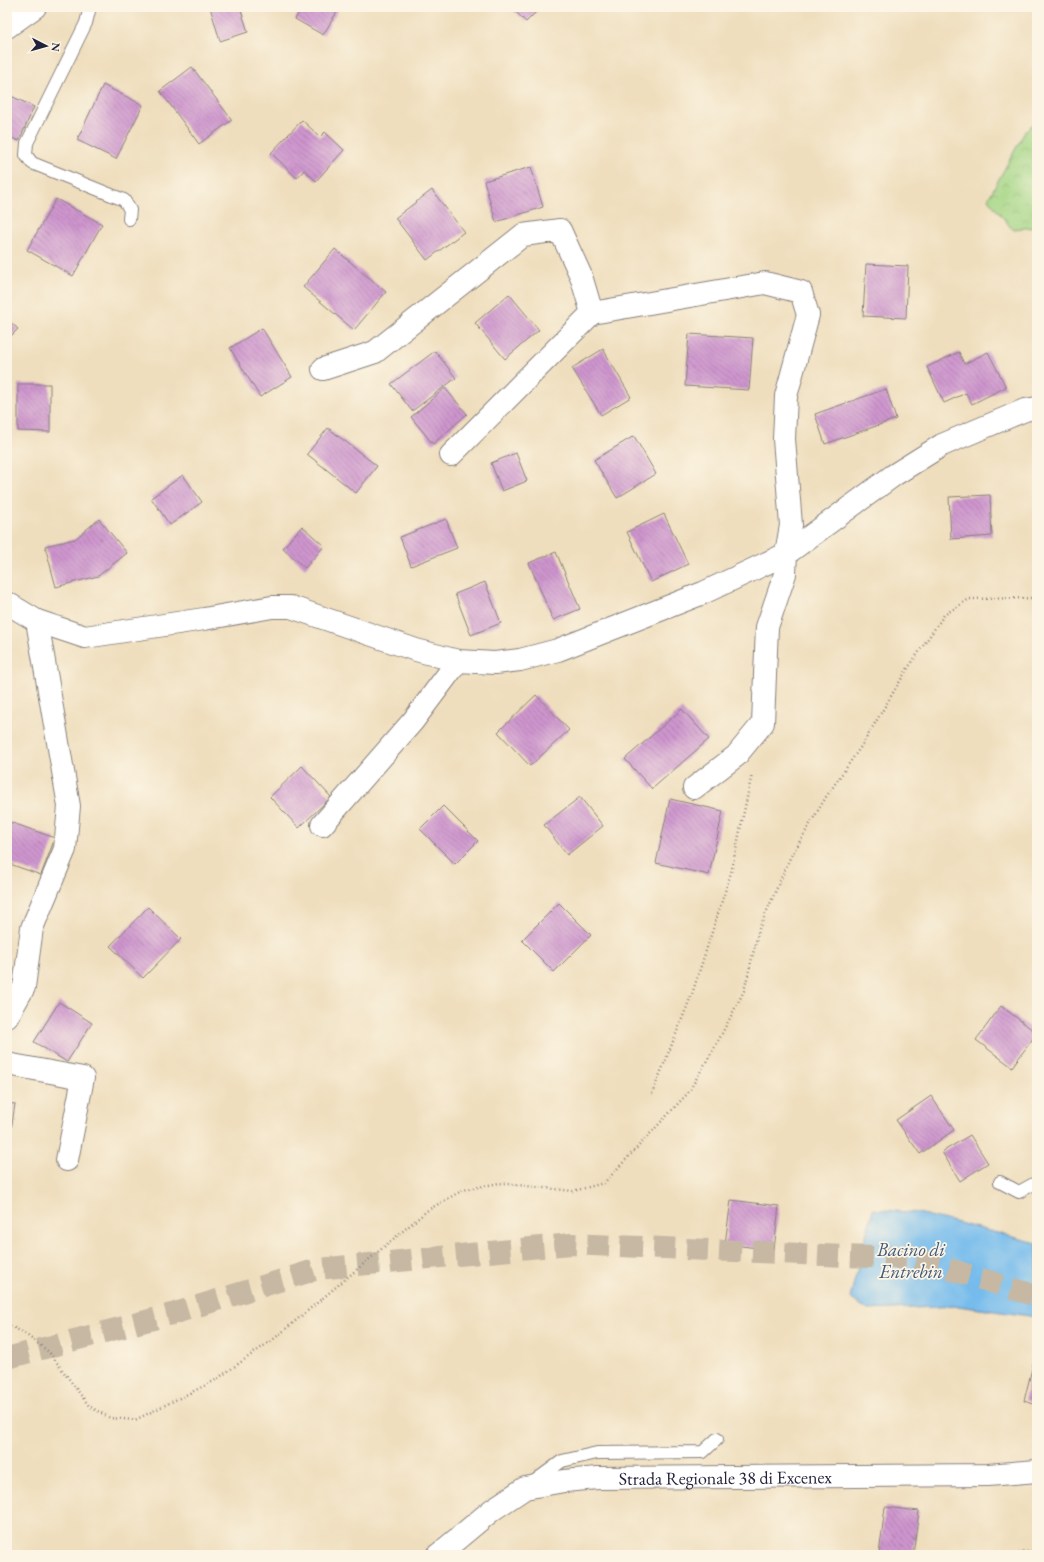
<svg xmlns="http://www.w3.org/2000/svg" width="1044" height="1562" font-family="'EB Garamond',serif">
	<defs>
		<pattern id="park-crowns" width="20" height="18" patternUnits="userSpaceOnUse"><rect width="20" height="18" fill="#a4d685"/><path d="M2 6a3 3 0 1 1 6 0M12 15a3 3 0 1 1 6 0" fill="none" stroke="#8db774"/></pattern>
		<pattern id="building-back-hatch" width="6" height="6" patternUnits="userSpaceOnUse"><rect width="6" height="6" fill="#ce95ce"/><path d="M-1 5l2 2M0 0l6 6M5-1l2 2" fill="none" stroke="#a779a8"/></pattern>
	</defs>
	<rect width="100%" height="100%" fill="#fcf5e5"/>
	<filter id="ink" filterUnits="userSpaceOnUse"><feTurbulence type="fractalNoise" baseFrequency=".025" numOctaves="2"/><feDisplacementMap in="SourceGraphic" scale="8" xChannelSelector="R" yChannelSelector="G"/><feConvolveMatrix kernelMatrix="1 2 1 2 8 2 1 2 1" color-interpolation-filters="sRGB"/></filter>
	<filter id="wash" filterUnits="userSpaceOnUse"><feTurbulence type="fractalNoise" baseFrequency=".012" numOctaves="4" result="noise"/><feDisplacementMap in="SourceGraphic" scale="16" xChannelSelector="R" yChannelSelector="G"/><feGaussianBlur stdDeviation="0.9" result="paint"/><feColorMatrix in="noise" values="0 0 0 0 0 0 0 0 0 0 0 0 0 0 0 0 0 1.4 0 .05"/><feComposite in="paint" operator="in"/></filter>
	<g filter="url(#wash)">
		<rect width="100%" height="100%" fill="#efdebd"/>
		<path fill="url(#park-crowns)" stroke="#637c60" d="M1037 121V227L1012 229 988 199 1026 130Z"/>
		<path fill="#75bbec" stroke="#4c6e94" d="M873 1209 918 1213 1037 1243V1317L958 1306 868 1310 850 1298Z"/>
		<g id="blocks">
			<path fill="url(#building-back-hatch)" d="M210 7H240L248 32 220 41Z
				M292 7H340L323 35 295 19 300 11Z
				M511 7H541L526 22Z
				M192 67 232 120 199 144 160 91Z
				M103 85 143 105 116 159 77 140Z
				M7 94 34 107 19 141 7 136Z
				M302 120 320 137 325 132 344 150 316 181 304 170 297 178 271 153Z
				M531 167 543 207 496 222 484 181Z
				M432 190 464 232 427 260 395 218Z
				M56 199 102 224 73 276 27 250Z
				M335 249 386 292 354 330 303 287Z
				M866 264 908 266 906 318 863 316Z
				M509 294 539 330 505 359 475 323Z
				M7 319 18 329 7 340Z
				M262 328 292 377 260 397 230 348Z
				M689 334 753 338 749 390 685 386Z
				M603 349 631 397 601 415 572 368Z
				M435 351 456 378 412 411 391 384Z
				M959 352 964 364 988 352 1006 387 972 404 966 393 944 403 927 367Z
				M18 384H50V432L18 431Z
				M445 388 467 414 433 444 411 417Z
				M886 389 896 419 825 444 815 414Z
				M328 428 377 466 356 493 307 454Z
				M634 436 656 474 617 498 594 460Z
				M516 453 527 481 502 491 491 463Z
				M183 475 202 502 170 525 151 498Z
				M990 495 992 536 951 539 949 497Z
				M664 514 688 564 651 582 627 532Z
				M99 519 127 553 98 576 56 587 45 546 75 539Z
				M446 519 457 548 411 566 400 537Z
				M302 526 324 546 305 568 283 548Z
				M556 552 580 609 553 620 529 563Z
				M485 582 501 623 471 635 455 594Z
				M536 695 569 730 530 766 498 732Z
				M682 709 709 739 652 789 625 759Z
				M302 766 331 797 299 828 270 797Z
				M580 797 603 826 567 855 544 825Z
				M670 799 723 811 709 875 656 863Z
				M443 806 478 841 455 864 420 829Z
				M7 821 55 838 41 875 7 863Z
				M559 903 591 935 554 972 522 940Z
				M148 907 181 939 143 978 110 946Z
				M59 1002 92 1023 67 1062 34 1042Z
				M1001 1006 1037 1033 1012 1067 976 1040Z
				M931 1096 954 1130 920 1154 896 1120Z
				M7 1103 15 1104 10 1137H7Z
				M970 1135 988 1163 960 1181 942 1152Z
				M731 1200 779 1206 774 1250 725 1244Z
				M1036 1352H1037V1405L1024 1401Z
				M885 1507 919 1511 913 1555H879Z"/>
		</g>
	</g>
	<g filter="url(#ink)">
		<use href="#blocks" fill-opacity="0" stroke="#88807c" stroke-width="1"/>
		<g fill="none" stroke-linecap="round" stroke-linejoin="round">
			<path stroke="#c6b8a3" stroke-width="22" stroke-dasharray="22 11" stroke-linecap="butt" d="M7 1358 172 1314 318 1269 571 1244 917 1259 1037 1296"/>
			<defs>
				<path id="service" d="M90 7 86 23 27 143 26 155 32 163 124 200 130 210 129 219
					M1000 1182 1019 1192 1037 1182
					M532 1483 562 1461 597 1453 703 1452 717 1439"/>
				<path id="minor" d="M323 369 375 352 523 235 560 230 581 276 592 313 765 283 801 292 808 315 786 396 784 439 791 525 786 554 785 574 767 627 763 723 736 756 694 788
					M451 455 592 313
					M322 825 413 721 458 661
					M7 1017 24 987 32 928 65 849 69 806 37 621
					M7 1064 83 1078 67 1160"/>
				<g id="tertiary">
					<path d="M7 603 37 621 85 637 204 619 272 607H291L416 650 458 661 495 663 520 660 558 650 703 593 786 554 894 475 942 445 1025 410 1037 408"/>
					<path id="s1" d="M438 1555 492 1510 525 1488 564 1481 598 1478 988 1475 1037 1471"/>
				</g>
				<path id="secondary" d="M7 27 35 7"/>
			</defs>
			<use href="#service" stroke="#88807c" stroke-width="14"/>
			<use href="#minor" stroke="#88807c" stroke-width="24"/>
			<use href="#tertiary" stroke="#88807c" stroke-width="24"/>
			<use href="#secondary" stroke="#88807c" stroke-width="24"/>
			<path stroke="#88807c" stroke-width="2.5" stroke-dasharray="1 3" stroke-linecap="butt" d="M652 1094 692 994 731 873 752 774
				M7 1324 24 1333 49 1352 89 1406 110 1418 135 1420 214 1381 275 1338 428 1210 463 1190 499 1183 573 1191 604 1183 688 1093 716 1045 744 991 759 929 790 858 826 797 862 745 906 671 944 615 969 599 1037 598
				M1011 1555 1037 1550"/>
			<use href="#service" stroke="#fff" stroke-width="12"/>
			<use href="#minor" stroke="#fff" stroke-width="22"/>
			<use href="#tertiary" stroke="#fff" stroke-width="22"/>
			<use href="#secondary" stroke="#fff" stroke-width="22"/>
		</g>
	</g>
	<g text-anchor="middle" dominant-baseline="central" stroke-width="3.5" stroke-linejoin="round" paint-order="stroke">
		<g font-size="18" fill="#22223b" stroke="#fcf5e5">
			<text stroke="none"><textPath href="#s1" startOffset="311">Strada Regionale 38 di Excenex</textPath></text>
		</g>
		<g font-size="19" font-style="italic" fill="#3f5879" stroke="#fcf5e5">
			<text x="911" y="1249">Bacino di<tspan x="911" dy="22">Entrebin</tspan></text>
		</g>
	</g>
	<rect width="1044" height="1562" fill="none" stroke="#fcf5e5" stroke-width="24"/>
	<g transform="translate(46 46) rotate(96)" stroke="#fcf5e5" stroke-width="3" paint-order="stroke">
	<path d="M0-3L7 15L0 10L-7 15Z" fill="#22223b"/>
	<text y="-6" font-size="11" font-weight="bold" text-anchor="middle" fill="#22223b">N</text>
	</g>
</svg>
